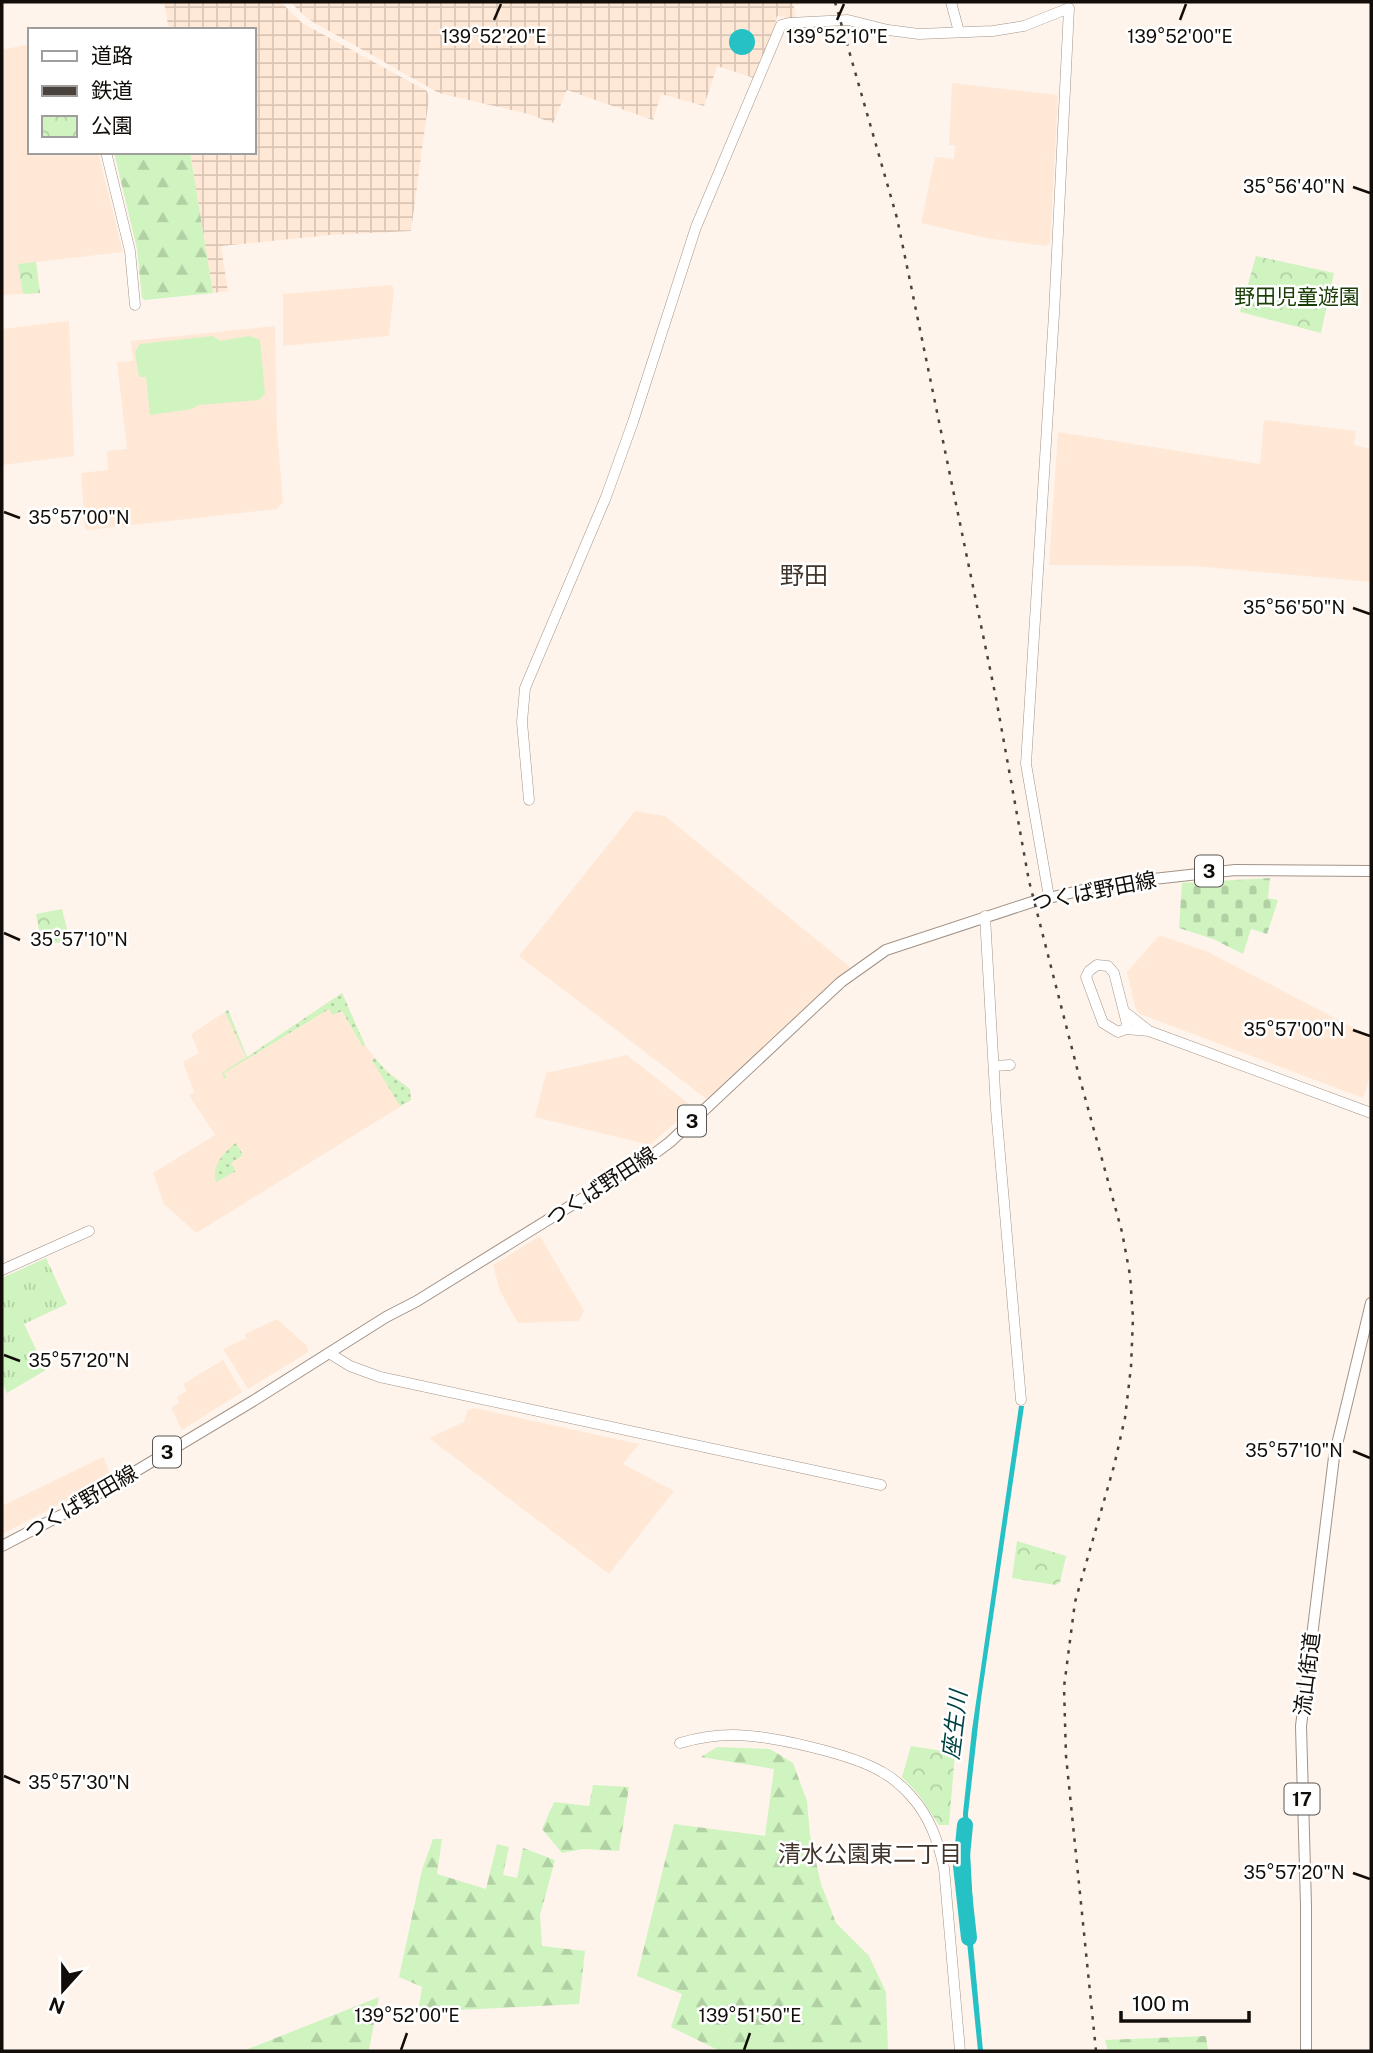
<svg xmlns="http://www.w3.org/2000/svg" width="1373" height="2053" font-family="'Public Sans','Noto Sans JP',sans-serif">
	<defs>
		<pattern id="industrial-grid" width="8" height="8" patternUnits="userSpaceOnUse" patternTransform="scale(1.75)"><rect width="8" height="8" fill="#ffe8d6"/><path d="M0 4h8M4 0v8" fill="none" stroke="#dac6b6"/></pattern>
		<pattern id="grass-tufts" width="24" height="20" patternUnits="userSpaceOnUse" patternTransform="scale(1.75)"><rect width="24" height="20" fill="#cff4c0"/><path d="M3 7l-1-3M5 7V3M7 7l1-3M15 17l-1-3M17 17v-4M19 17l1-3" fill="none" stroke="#b1d0a4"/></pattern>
		<pattern id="forest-firs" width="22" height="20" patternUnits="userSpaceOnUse" patternTransform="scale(1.75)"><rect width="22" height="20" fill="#cff4c0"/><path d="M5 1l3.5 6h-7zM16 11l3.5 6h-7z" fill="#b1d0a4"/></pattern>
		<pattern id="cemetery-stones" width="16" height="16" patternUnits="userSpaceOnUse" patternTransform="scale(1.75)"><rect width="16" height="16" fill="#cff4c0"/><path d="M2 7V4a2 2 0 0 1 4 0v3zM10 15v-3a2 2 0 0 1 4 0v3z" fill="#b1d0a4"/></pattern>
		<pattern id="park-crowns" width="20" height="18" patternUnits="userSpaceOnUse" patternTransform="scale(1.75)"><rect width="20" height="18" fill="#cff4c0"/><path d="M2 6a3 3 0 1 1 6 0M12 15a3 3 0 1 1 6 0" fill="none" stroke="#b1d0a4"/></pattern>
		<pattern id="garden-dots" width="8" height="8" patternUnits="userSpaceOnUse" patternTransform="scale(1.75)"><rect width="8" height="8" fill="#cff4c0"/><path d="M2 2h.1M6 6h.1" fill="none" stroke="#b1d0a4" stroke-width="1.8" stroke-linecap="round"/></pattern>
	</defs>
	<rect width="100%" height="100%" fill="#fef4ec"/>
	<path fill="#ffe8d6" d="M30 44V152H98L123 252 36 262 40 293 2 295V50Z
		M952 83 1058 95 1050 243 1046 246 986 238 921 223 935 157 954 159 955 145H949Z
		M392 285 394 290 389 336 283 346V294Z
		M69 321 74 456 2 465V329Z
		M275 326 277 431 283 502 277 509 88 530 85 528 81 473 108 470 107 451 127 449 117 362 133 361 131 341Z
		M1264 420 1356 431 1354 445 1371 449V582L1194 566 1049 565 1058 432 1260 464Z
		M635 811 665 816 850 967 708 1100 519 956Z
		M1162 936 1208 952 1371 1037V1073L1363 1098 1140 1014 1136 1010 1127 972 1158 937Z
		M342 993 365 1045 380 1065 410 1089 411 1100 198 1232H195L164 1204 153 1173 215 1135 189 1095 194 1092 183 1062 199 1053 191 1034 228 1010 247 1057Z
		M627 1055 693 1107 650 1145 535 1117 546 1073Z
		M540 1236 584 1311 579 1321 518 1323 500 1291 493 1265Z
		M277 1319 307 1346 308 1352 248 1389 223 1349 246 1338 245 1334Z
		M223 1360 242 1392 182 1430 171 1408 179 1403 177 1397 187 1391 183 1384Z
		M474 1408 639 1444 623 1464 674 1491 609 1574 429 1438 464 1422 467 1411Z
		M103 1457 110 1474 56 1506 2 1534V1506Z"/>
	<path fill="url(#industrial-grid)" d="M164 2H281L302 23 427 91 429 98 411 231 330 235 221 246 228 291 213 293 190 152H254V30H169Z
		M290 2H793L796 19 777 16 773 33 754 78 717 66 704 106 661 94 653 120 567 90 553 123 528 114 439 93 308 19Z"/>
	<path fill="url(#grass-tufts)" d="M46 1258 67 1304 24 1324 46 1370 7 1393 2 1382V1278Z"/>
	<path fill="url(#forest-firs)" d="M114 152H190L213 293 145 300 142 298 137 249Z
		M717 1747 770 1749 793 1763 807 1801 810 1835 821 1884 836 1923 869 1956 886 1992 888 2051H720L671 2027 682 1994 637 1976 674 1824 765 1836 774 1769 701 1757Z
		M593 1785 629 1787 619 1851 583 1849 562 1853 542 1829 554 1802 589 1806Z
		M433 1839H442L437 1874 486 1889 497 1844 509 1847 503 1875 517 1878 523 1848 555 1860 540 1915 542 1946 585 1951 579 2004 418 2012 422 1987 399 1977 422 1870Z
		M379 1997 369 2050 371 2051H243Z
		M1206 2036 1208 2051H1108L1105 2040Z"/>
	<path fill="url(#cemetery-stones)" d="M1270 878 1268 898 1278 900 1267 934 1251 929 1243 954 1213 939 1179 928 1182 883Z"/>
	<path fill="url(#park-crowns)" d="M1256 256 1334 273 1321 333 1240 312Z
		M36 262 40 293 23 294 18 264Z
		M62 909 70 941 42 945 36 914Z
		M1017 1541 1066 1556 1060 1582 1056 1585 1012 1578Z
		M911 1746 955 1753 949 1825H939L919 1795 902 1777Z"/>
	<path fill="url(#garden-dots)" d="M342 993 365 1045 363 1047 342 1011 333 1015 329 1009 224 1073 227 1078 225 1079 222 1073 246 1057 225 1012 228 1010 247 1057Z
		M375 1058 388 1073 410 1089 411 1100 400 1106 372 1060Z
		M236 1143 243 1155 231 1163 236 1171 216 1182C211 1166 224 1152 236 1143Z"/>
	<path fill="#cff4c0" d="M213 336 220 341 249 336 260 340 265 394 259 400 198 405 192 409 150 415 146 377H139L135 352 140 344Z"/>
	<path fill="#25c1c5" d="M729 42a13 13 0 1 1 26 0a13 13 0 1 1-26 0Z
		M1019 1406H1024L981 1699 968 1814 973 1907 972 1933 983 2051H978L966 1932 963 1813 972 1730Z"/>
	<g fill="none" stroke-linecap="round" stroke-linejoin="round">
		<path stroke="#25c1c5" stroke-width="16" d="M965 1825 961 1866 969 1938"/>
		<defs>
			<path id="secondary" d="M951 2 959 32
				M106 152 130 251 135 305
				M529 800 522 722 525 688 606 497 633 422 696 227 781 25 789 23 848 20 888 30 919 34 993 31 1024 26 1069 8 1054 314 1026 764 1049 897
				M985 916 996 1109 1021 1400
				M1097 965 1108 966 1114 973 1127 1024 1126 1029 1118 1032 1103 1023 1086 977 1089 971Z
				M1125 1012 1149 1031 1126 1029
				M1149 1031 1371 1113
				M994 1066 1010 1065
				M2 1270 89 1231
				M329 1353 350 1366 380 1377 881 1485
				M680 1743C697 1738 715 1735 733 1735 769 1735 852 1754 882 1772 893 1778 903 1787 911 1796 930 1817 938 1841 944 1868L960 2051"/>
			<path id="primary" d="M2 1546 71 1510 253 1401 386 1317 417 1301 654 1154 670 1142 841 982 886 950 1032 902 1108 884 1235 870 1371 871
				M1306 2051V1905L1301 1726 1334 1457 1371 1303"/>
		</defs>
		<use href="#secondary" stroke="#a29387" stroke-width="11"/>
		<use href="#primary" stroke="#a29387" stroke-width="12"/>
		<use href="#secondary" stroke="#fff" stroke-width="10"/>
		<use href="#primary" stroke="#fff" stroke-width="10"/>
		<path stroke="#49423d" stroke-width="2.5" stroke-dasharray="3.5 7" stroke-linecap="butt" d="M835 2 897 218 996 698 1029 881 1078 1072 1122 1232 1130 1275 1133 1318 1131 1367 1125 1418 1114 1466 1075 1602 1064 1687 1066 1756 1096 2051"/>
	</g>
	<path fill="none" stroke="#120d08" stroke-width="2.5" d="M494 20 501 4M837 20 844 4M1180 20 1186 4M1353 187 1370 193M4 512 20 518M1353 608 1370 614M4 933 20 940M1353 1030 1370 1036M4 1355 20 1361M1353 1451 1370 1458M4 1776 20 1783M1353 1873 1370 1879M401 2050 407 2033M744 2050 750 2033"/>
	<g text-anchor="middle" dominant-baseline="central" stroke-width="5" stroke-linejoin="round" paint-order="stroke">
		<g fill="#fff" stroke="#595652" stroke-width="2">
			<rect x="1195" y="855.5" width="28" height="31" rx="5"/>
			<rect x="678" y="1105.5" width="28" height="31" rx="5"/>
			<rect x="153" y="1436.5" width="28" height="31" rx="5"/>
			<rect x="1284.5" y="1783.5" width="35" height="31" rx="5"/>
		</g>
		<g font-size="19" font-weight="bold" fill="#120d08">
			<text x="1209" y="871">3</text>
			<text x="692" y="1121">3</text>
			<text x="167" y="1452">3</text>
			<text x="1302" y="1799">17</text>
		</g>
		<g font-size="21" fill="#1a3c05" stroke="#fff">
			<text x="1297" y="296">野田児童遊園</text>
		</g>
		<g font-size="21" fill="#120d08" stroke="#fff">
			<text transform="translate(1094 891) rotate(-11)">つくば野田線</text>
			<text transform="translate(601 1186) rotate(-33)">つくば野田線</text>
			<text transform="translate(81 1502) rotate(-30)">つくば野田線</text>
			<text transform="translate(1307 1674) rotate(-83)">流山街道</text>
		</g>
		<g font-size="23" font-style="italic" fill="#004345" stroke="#fff">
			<text transform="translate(954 1725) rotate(-83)">座生川</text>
		</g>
		<g font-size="23" fill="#42352b" stroke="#fff">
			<text x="870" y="1853">清水公園東二丁目</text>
		</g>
		<g font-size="24" fill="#42352b" stroke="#fff">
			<text x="804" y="575">野田</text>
		</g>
	</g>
	<g font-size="18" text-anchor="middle" fill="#120d08" stroke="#fff" stroke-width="5" stroke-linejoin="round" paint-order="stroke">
		<text x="494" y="43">139°52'20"E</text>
		<text x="837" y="43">139°52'10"E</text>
		<text x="1180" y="43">139°52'00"E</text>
		<text x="1294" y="193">35°56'40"N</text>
		<text x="79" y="524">35°57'00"N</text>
		<text x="1294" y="614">35°56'50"N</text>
		<text x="79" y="946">35°57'10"N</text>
		<text x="1294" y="1036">35°57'00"N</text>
		<text x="79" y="1367">35°57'20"N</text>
		<text x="1294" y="1457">35°57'10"N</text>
		<text x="79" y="1789">35°57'30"N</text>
		<text x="1294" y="1879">35°57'20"N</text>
		<text x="407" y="2022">139°52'00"E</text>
		<text x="750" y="2022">139°51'50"E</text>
	</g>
	<rect width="1373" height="2053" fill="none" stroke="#120d08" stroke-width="7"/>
	<rect x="28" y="28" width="228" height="126" fill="#ffffff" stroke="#a09e9c" stroke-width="2"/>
	<rect x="42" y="51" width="35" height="10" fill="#ffffff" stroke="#a09e9c" stroke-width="2"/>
	<text x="91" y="63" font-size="21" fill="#120d08">道路</text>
	<rect x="42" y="86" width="35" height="10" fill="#49423d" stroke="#a09e9c" stroke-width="2"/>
	<text x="91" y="98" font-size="21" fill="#120d08">鉄道</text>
	<rect x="42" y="116" width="35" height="21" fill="url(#park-crowns)" stroke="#a09e9c" stroke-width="2"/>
	<text x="91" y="133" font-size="21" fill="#120d08">公園</text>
	<g transform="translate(63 1990) rotate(201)" stroke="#ffffff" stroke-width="5" paint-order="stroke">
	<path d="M0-5L12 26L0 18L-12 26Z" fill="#120d08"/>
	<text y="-10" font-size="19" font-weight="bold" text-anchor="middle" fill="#120d08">N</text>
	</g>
	<path d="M1121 2011v10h128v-10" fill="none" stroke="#120d08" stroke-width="3.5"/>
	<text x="1132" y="2011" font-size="21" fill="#120d08" stroke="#ffffff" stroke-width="5" paint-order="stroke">100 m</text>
</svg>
